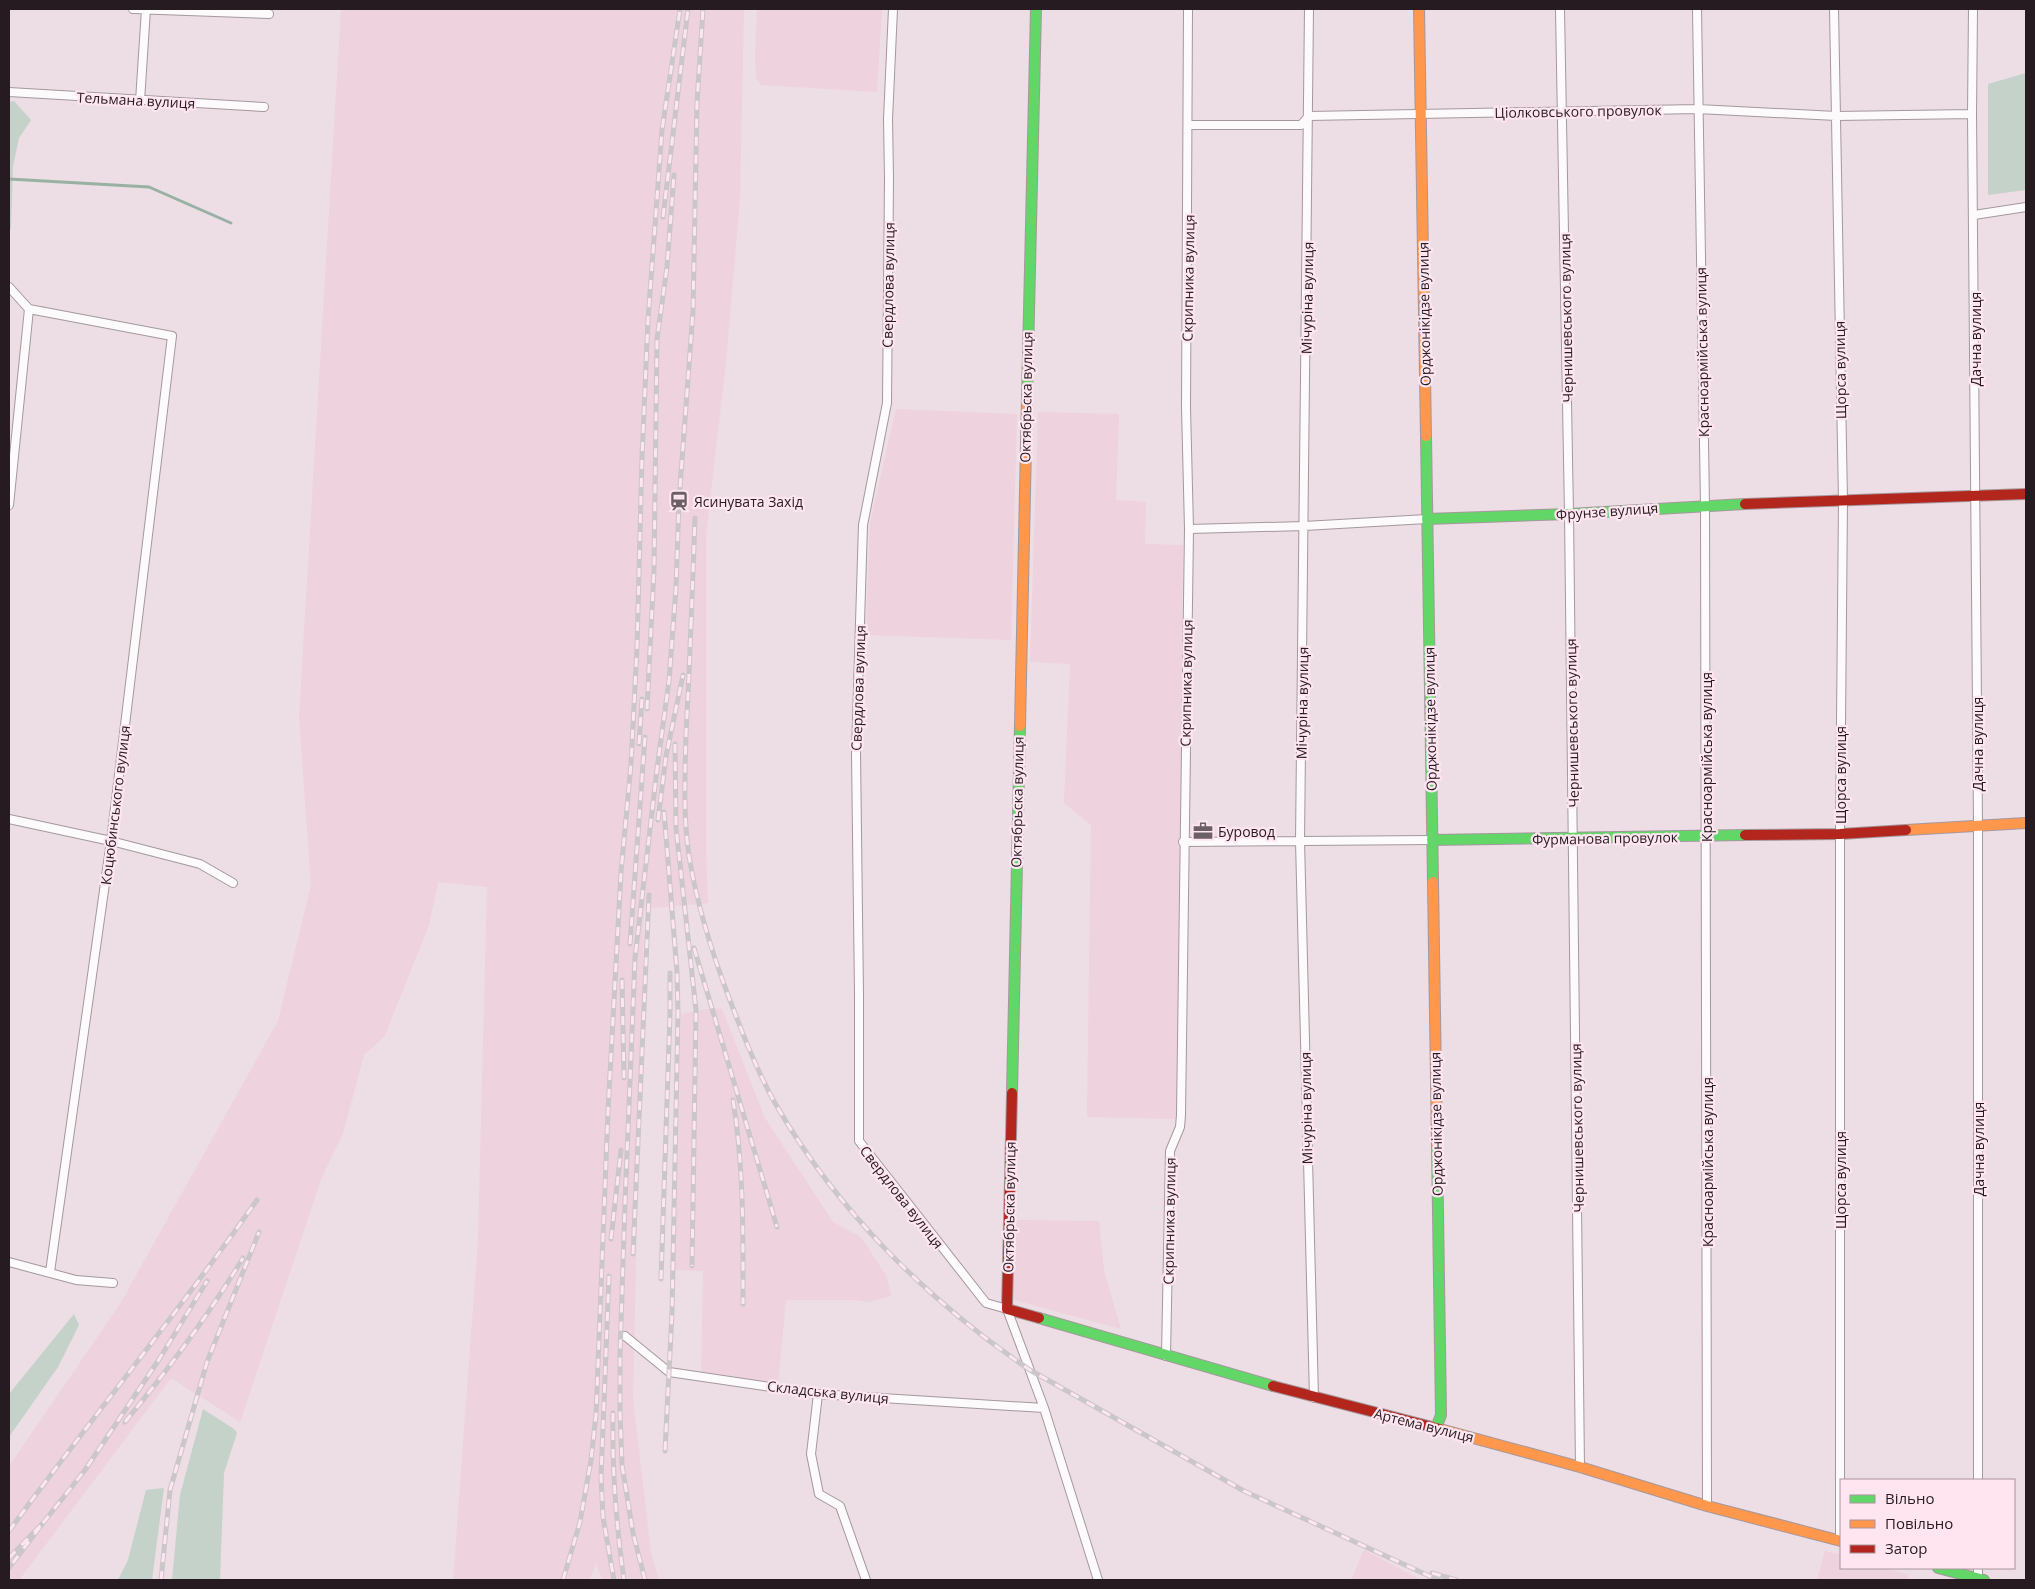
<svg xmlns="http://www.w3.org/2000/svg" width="2035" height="1589" font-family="'Open Sans',sans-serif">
	<rect width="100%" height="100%" fill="#eddde4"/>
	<path fill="#eed2de" d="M341 9H744L740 198 726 362 706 535V854L708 903 644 909 633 1399 651 1553 659 1580H602L596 1563 590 1580H453L478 1240 487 887 438 882 429 925 384 1037 364 1055 343 1133 321 1179 240 1422 171 1378 19 1580H9V1466L120 1304 278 1021 311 885 299 717Z
		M757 9H882L877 92 761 85 756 78 755 54Z
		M896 409 1017 414 1011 640 866 635 870 523Z
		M1038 412 1119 414 1116 500 1146 502 1145 544 1183 545 1177 1119 1087 1117 1091 825 1064 803 1070 664 1030 662Z
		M712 1008 722 1009 765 1118 833 1222 861 1237 887 1277 891 1296 868 1302 855 1300H786L778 1385 701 1377 703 1271 675 1270 681 1014Z
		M1015 1220 1099 1221 1104 1271 1121 1329 1014 1300Z
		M1364 1550 1421 1580H1351Z
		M1825 1551 1841 1555V1568H1884L1909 1575 1907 1580H1817Z"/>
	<path fill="#c4d2c9" d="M2026 73V190L1988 195V84Z
		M14 101 31 120 19 138 13 166 11 229H9V102Z
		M74 1314 79 1325 58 1367 9 1437V1394Z
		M203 1409 234 1429 237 1433 224 1473 220 1580H172L180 1495Z
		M164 1488 152 1580H118L128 1560 146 1490Z"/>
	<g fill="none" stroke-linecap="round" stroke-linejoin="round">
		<path stroke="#98b1a3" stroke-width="3" d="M9 179 149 187 231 223"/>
		<defs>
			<path id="street" d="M133 9 269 14
				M893 9 888 119 889 179 887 403 863 525 856 753 859 994V1141L986 1303 1007 1309 1044 1408 1098 1580
				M1309 9 1300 841 1314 1398
				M1560 9 1569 514 1580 1467
				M1697 9 1705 505 1707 1506
				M1834 9 1843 501 1840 834V1541
				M1973 9 1972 114 1978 825V1480
				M9 92 264 107
				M140 101 146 9
				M1188 125H1301L1309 116 1698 109 1836 116 1972 114
				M1974 215 2026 207
				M9 287 29 309 172 336 111 841 50 1272
				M9 505 29 309
				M1189 529 1304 526 1427 519
				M9 819 111 841 200 864 233 883
				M1183 842 1432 840
				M9 1262 76 1280 113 1283
				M625 1336 669 1372 818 1394 1044 1408
				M1166 1356 1170 1151 1180 1127 1181 1115 1189 529 1186 407 1188 9
				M818 1394 811 1454 819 1494 840 1506 866 1580
				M1978 1579V1568"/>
			<path id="fast" d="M1027 398 1036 9
				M1426 436 1433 882
				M1427 519 1569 514 1745 504
				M1432 840 1745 835
				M1012 1093 1020 726
				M1039 1318 1273 1386
				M1436 1428 1441 1415 1437 1145
				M1938 1568 1984 1580"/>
			<path id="slow" d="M1419 9 1426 436
				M1020 726 1027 398
				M1906 830 2026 823
				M1433 882 1437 1145
				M1440 1429 1580 1467 1707 1506 1841 1541"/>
			<path id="jam" d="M1745 504 2026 494
				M1745 835 1840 834 1906 830
				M1012 1093 1007 1309 1039 1318
				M1273 1386 1440 1429"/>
		</defs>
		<use href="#street" stroke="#a4989e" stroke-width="10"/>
		<use href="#fast" stroke="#a4989e" stroke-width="12"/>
		<use href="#slow" stroke="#a4989e" stroke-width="12"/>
		<use href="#jam" stroke="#a4989e" stroke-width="12"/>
		<use href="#street" stroke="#fcfafb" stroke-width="8"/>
		<use href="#fast" stroke="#63d668" stroke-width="10"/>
		<use href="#slow" stroke="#ff974d" stroke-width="10"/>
		<use href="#jam" stroke="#b3261e" stroke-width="10"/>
		<defs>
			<path id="rail" d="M663 217 688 9
				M691 620C690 658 688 696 686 734 685 774 683 816 689 856 697 904 711 950 728 995 742 1032 756 1069 775 1103 837 1211 928 1301 1030 1370L1244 1491 1438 1580
				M691 626 695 518
				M647 709 654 570 657 339 667 267 674 175
				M639 744 642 699
				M675 744 676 828 696 1010 692 1266
				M664 812 677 972 678 1013 672 1313 665 1451
				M658 820 666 756 683 675
				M630 944 645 737
				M694 948 777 1227
				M622 980 624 1078
				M733 1100C744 1166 743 1238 743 1304
				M611 1239 621 1150
				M633 1254 649 895
				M609 1276 601 1477 603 1517 614 1580
				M661 1279 670 1014V973
				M613 1413C612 1470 616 1524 624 1580
				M125 1422C168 1370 208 1316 243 1258
				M43 1523 85 1470 158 1361 207 1281
				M9 1531C90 1420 178 1313 257 1200
				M9 1558 43 1523 9 1568
				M1432 1573 1456 1580
				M161 1580 170 1490 207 1362 259 1232
				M563 1580 580 1522 591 1460 596 1415 608 1111 621 872 631 764 637 648 642 457 648 320 662 130 680 9
				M645 1580 633 1533 622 1465 620 1412V1354L625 1203 635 958 657 769 669 681 676 588 679 501 693 311 697 103 703 9"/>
		</defs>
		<use href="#rail" stroke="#cbc6c8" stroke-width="5"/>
		<use href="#rail" stroke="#fee5f0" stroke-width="3" stroke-dasharray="9" stroke-linecap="butt"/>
	</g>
	<defs>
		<symbol id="station-bare" viewBox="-9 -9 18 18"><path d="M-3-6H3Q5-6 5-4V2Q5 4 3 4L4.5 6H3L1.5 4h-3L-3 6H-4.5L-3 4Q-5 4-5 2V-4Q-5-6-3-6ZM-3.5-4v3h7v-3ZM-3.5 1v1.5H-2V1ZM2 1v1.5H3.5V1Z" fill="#6c5f65" stroke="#fee5f0" stroke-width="2.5" paint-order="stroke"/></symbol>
		<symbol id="office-bare" viewBox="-9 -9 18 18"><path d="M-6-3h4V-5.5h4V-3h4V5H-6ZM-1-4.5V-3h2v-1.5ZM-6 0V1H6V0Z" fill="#6c5f65" stroke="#fee5f0" stroke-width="2.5" paint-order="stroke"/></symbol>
	</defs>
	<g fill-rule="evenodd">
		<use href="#station-bare" x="665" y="487" width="28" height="28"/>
		<use href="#office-bare" x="1189" y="817" width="28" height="28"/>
	</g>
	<g text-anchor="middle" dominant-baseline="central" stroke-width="4.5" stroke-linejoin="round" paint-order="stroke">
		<g font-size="14" fill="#261b20" stroke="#fee5f0">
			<text transform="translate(136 100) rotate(3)">Тельмана вулиця</text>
			<text transform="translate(1578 111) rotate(-1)">Ціолковського провулок</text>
			<text transform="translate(1188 278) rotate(-89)">Скрипника вулиця</text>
			<text transform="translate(888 285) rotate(-89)">Свердлова вулиця</text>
			<text transform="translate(1307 298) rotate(-89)">Мічуріна вулиця</text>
			<text transform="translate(1424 314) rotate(-91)">Орджонікідзе вулиця</text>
			<text transform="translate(1566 318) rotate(-91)">Чернишевського вулиця</text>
			<text transform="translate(1975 339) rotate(-90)">Дачна вулиця</text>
			<text transform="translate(1702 352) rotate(-91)">Красноармійська вулиця</text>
			<text transform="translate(1840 370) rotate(-91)">Щорса вулиця</text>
			<text transform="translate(1026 397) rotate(-89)">Октябрьска вулиця</text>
			<text transform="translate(1607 511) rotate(-4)">Фрунзе вулиця</text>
			<text transform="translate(1186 683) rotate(-89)">Скрипника вулиця</text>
			<text transform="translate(858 688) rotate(-88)">Свердлова вулиця</text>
			<text transform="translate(1302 703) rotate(-89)">Мічуріна вулиця</text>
			<text transform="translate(1430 719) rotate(-91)">Орджонікідзе вулиця</text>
			<text transform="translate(1572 723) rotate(-91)">Чернишевського вулиця</text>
			<text transform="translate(1977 744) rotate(-90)">Дачна вулиця</text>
			<text transform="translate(1706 757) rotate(-90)">Красноармійська вулиця</text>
			<text transform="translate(1840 775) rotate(-90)">Щорса вулиця</text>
			<text transform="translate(1017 802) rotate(-89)">Октябрьска вулиця</text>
			<text transform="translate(115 805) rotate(-83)">Коцюбинського вулиця</text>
			<text transform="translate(1605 838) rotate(-1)">Фурманова провулок</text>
			<text transform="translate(1306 1108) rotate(-91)">Мічуріна вулиця</text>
			<text transform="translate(1436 1124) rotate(-91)">Орджонікідзе вулиця</text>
			<text transform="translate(1577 1128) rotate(-91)">Чернишевського вулиця</text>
			<text transform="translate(1978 1149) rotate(-90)">Дачна вулиця</text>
			<text transform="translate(1707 1162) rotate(-90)">Красноармійська вулиця</text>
			<text transform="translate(1840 1180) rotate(-90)">Щорса вулиця</text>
			<text transform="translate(902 1197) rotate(52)">Свердлова вулиця</text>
			<text transform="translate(1009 1207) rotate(-89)">Октябрьска вулиця</text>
			<text transform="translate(1169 1221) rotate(-89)">Скрипника вулиця</text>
			<text transform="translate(828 1392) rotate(6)">Складська вулиця</text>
			<text transform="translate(1424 1425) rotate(14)">Артема вулиця</text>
		</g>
		<g font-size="14" fill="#261b20" stroke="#fee5f0" text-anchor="start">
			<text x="694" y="501">Ясинувата Захід</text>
			<text x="1218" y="831">Буровод</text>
		</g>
	</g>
	<rect width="2035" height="1589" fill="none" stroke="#261b20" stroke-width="20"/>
	<rect x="1840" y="1479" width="175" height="90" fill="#fee5f0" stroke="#a8949d"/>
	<rect x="1850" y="1495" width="25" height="8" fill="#63d668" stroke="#a8949d"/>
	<text x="1885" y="1504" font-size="15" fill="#261b20">Вільно</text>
	<rect x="1850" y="1520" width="25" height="8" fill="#ff974d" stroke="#a8949d"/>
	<text x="1885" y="1529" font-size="15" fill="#261b20">Повільно</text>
	<rect x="1850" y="1545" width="25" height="8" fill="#b3261e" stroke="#a8949d"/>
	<text x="1885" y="1554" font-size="15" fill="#261b20">Затор</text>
</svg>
